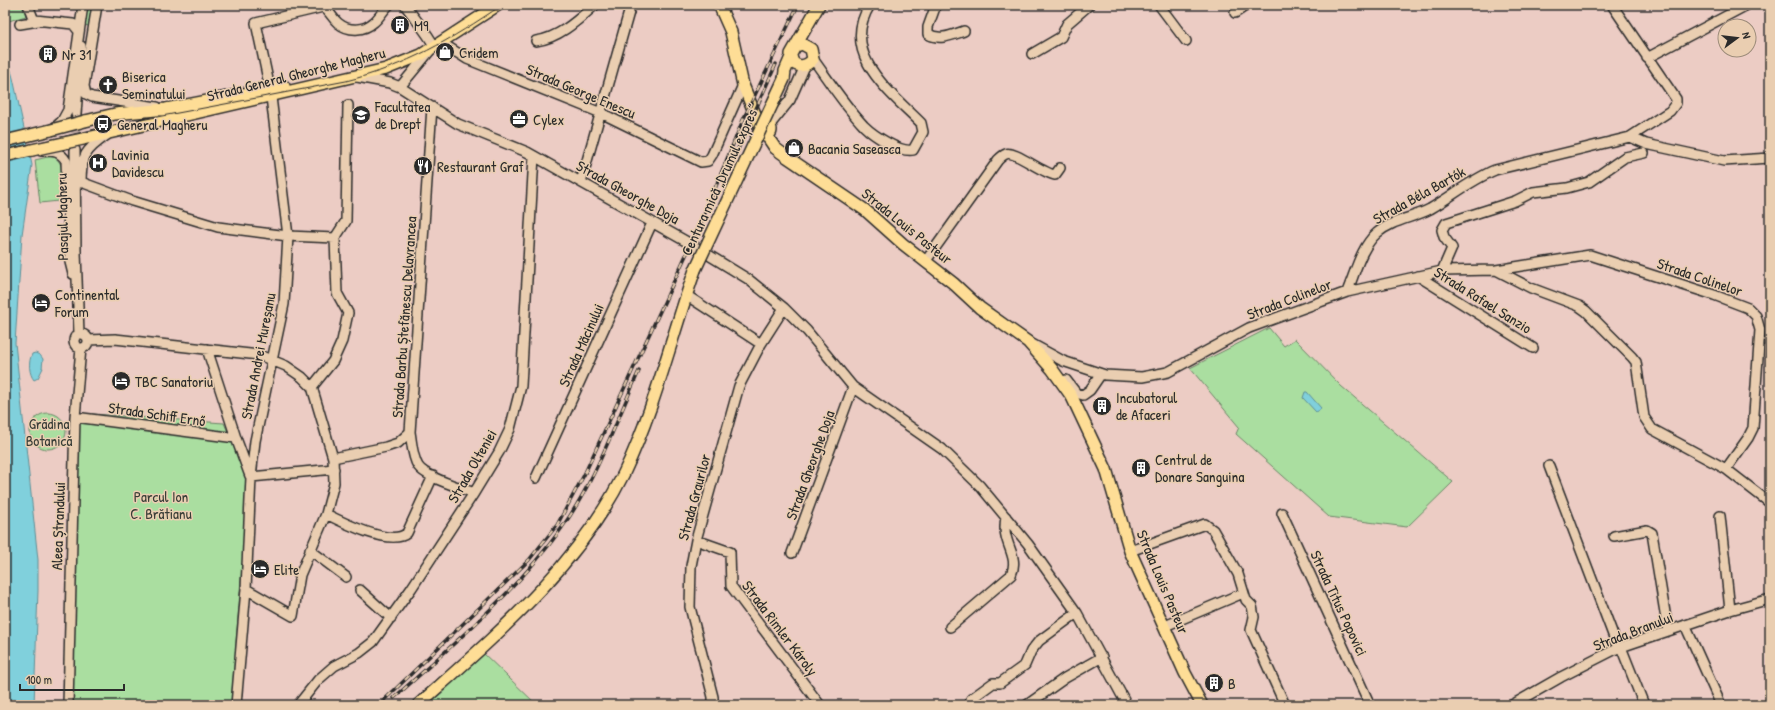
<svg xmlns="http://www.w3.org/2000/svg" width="1775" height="710" font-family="'Patrick Hand',sans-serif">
	<rect width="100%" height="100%" fill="#ecccc4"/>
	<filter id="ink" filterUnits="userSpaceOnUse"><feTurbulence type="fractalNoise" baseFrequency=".025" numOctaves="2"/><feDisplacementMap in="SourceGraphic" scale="8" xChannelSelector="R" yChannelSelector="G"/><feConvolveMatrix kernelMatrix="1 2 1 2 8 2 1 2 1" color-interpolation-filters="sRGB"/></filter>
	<g filter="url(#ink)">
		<path fill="#aadea0" stroke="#6a8466" d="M5 5H23L26 16 5 22Z
			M83 5H93L89 26 82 25Z
			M52 156C66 162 64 183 65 196H60L59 201 40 203 35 160Z
			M1269 328 1284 346 1295 339 1341 386 1453 482 1407 527 1329 517 1236 434 1239 427 1190 368Z
			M79 413 224 423 249 479 231 705H68Z
			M30 431a18 18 0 1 1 36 0a18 18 0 1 1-36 0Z
			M480 650 537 705H418Z"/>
		<path fill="#80d0dc" stroke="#5e8e95" d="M5 49 13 78 32 165 22 235 15 343 38 560V590L34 705H5Z
			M35 353 40 355 43 359 42 368H43L38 378 34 380C29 374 28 362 32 354Z
			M1305 392H1307L1321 408 1320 410 1316 412 1303 398Z"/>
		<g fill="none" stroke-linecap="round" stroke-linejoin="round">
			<path stroke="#c5aca5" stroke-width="9" stroke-dasharray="9 4.5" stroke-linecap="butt" d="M75 147 76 118"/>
			<defs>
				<path id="minor" d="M28 5 33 18 35 20 73 24 78 30
					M97 5 84 86 86 94 92 97 157 107
					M936 5 928 27V34C940 41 952 35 964 31
					M1159 5 1186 41
					M1235 13 1247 5
					M20 24 38 21
					M536 41C559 38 578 20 595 5
					M437 45 442 43 467 59 601 113 701 162 708 161 712 155 743 85
					M1032 54 1061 37 1067 24 1089 5
					M1647 58 1747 5
					M813 59C829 81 845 106 864 126 873 135 900 153 913 150L923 132 921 123C890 92 839 54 870 5
					M357 77 390 83 400 87 434 46C428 33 414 18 405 5
					M400 87 458 124 527 152 689 243 748 279 784 308 807 331 853 387 942 449 980 486 1028 544 1077 613 1127 705
					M270 89 256 23 323 7C330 11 332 18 338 23 349 32 364 31 374 22 380 17 383 10 389 5
					M432 107 410 432C412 443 412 456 418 466 426 478 460 487 474 493
					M76 114 81 46
					M769 126 790 100 805 66
					M53 129 62 121 68 110 83 5
					M1630 137 1646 144 1724 161 1770 158
					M75 150 76 252 79 334
					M41 151C51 151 60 150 66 161L70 262 73 274
					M81 182 132 201 218 227 288 236 335 238
					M581 182 631 5
					M81 183C81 156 85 150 107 135
					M925 262 998 160C1000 158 1003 155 1006 154 1014 150 1042 173 1055 175L1060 168
					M1496 270 1531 288 1579 306 1586 311 1632 357 1636 362 1644 417 1652 429 1726 469 1770 503
					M1442 271 1452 248 1444 237 1442 230 1446 223 1515 201 1533 192 1567 188 1589 182 1625 157 1644 153
					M1418 276 1533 348
					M1347 292C1355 273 1361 247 1377 233 1392 220 1413 218 1430 209 1452 196 1471 180 1495 170L1630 137 1670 111 1676 103V99L1612 5
					M686 295 761 344
					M74 341a7 7 0 1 1 14 0a7 7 0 1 1-14 0Z
					M88 340 115 339 259 355 286 366 302 377 312 387 333 458 334 483 326 514 300 575 293 616 246 589
					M1032 344 1063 361 1105 375 1142 377 1168 372 1249 328 1347 292 1442 271 1496 270 1590 255 1714 295 1748 308 1756 316 1760 330 1753 428 1748 438 1726 469
					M207 349 236 438 250 476
					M1066 380 1076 393 1083 395 1090 390 1101 374
					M312 387 333 361 342 341 348 313 337 293 335 238 346 221 348 105
					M75 417 236 438
					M333 458 386 447 398 443 410 432
					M1549 466 1618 648
					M251 477 334 469
					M536 478 652 223
					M1282 513 1370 705
					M326 514C342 522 392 547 407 533L433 476
					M1720 516 1730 610
					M1614 536 1647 530 1652 533 1668 631
					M696 540 730 552 731 586 820 705
					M310 550 346 577
					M1130 551 1205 524 1213 530 1217 537 1238 574 1246 600 1252 606 1254 617 1251 630 1285 705
					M792 553 853 387
					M360 590 391 618
					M1685 625 1721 705
					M1165 626 1243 593
					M950 627 1011 575C1018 560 1009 550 1006 536 1004 529 1005 523 1006 517
					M1621 647 1644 705
					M68 705 75 417 81 348
					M236 705 246 589 251 477 255 441 284 304 288 236 271 97
					M298 705 318 680 334 666 359 653 373 642 411 589 474 493 499 452 510 429 521 386 534 156
					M713 705V697L690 607 691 566 696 540 739 386 761 344 784 308
					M972 705 971 699 993 683H1000L1025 665 1031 651 1039 641 1077 613
					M1027 705 1065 678 1102 657
					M1512 705 1561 677 1618 648 1730 610 1770 599"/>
				<path id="major" d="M719 5 731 32 743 85 760 126
					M796 46 802 44 811 49 813 59C805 69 791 68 791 54L819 5
					M784 79 785 71 791 57
					M85 121 115 114 166 109 284 86
					M759 130a6 6 0 1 1 12 0a6 6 0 1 1-12 0Z
					M767 136 775 148 787 157 865 210 903 244 953 283 980 308 1028 342 1052 369 1072 397 1106 469 1130 551 1185 673 1202 705
					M83 139 386 69 421 55 498 5
					M5 141 51 130
					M5 156 32 150
					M418 705C495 636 578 567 624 473 655 408 671 338 695 270"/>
			</defs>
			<use href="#minor" stroke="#2b2b2b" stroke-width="12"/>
			<use href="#major" stroke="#2b2b2b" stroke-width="14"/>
			<use href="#minor" stroke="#eaceb1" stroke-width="9"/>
			<use href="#major" stroke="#fedd96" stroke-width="11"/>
			<path stroke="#2b2b2b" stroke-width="1" d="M5 150 104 127 346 81C407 66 450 40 502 5"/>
			<defs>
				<path id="rail" d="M729 169 776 64
					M394 698C452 645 515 593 561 529 595 482 615 424 639 371
					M379 705 529 560 557 525 584 475 700 225 743 120 798 5"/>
			</defs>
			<use href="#rail" stroke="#2b2b2b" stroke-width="3.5"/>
			<use href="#rail" stroke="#eaceb1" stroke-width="2" stroke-dasharray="6" stroke-linecap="butt"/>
			<defs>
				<path id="major-bridge" d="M51 130 85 121
					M32 150 83 139
					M695 270 784 79"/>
			</defs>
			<use href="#major-bridge" stroke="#2b2b2b" stroke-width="14" stroke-linecap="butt"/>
			<use href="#major-bridge" stroke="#fedd96" stroke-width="11"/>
		</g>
	</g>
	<defs>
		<symbol id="building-disc" viewBox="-11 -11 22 22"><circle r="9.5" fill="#2b2b2b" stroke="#eaceb1"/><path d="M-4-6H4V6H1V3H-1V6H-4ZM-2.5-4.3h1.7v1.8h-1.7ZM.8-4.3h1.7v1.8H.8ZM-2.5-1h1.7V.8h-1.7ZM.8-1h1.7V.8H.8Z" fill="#fff"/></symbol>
		<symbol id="shop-disc" viewBox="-11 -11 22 22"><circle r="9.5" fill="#2b2b2b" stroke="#eaceb1"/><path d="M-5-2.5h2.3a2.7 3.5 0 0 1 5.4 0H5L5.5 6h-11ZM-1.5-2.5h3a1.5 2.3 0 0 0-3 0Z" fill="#fff"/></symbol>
		<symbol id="church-disc" viewBox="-11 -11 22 22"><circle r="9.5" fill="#2b2b2b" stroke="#eaceb1"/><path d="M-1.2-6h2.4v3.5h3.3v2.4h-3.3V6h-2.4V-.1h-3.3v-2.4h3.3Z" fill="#fff"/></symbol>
		<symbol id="university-disc" viewBox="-11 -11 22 22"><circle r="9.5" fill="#2b2b2b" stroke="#eaceb1"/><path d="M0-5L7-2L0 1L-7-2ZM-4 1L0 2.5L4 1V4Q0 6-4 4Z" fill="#fff"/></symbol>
		<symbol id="office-disc" viewBox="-11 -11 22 22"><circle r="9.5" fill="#2b2b2b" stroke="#eaceb1"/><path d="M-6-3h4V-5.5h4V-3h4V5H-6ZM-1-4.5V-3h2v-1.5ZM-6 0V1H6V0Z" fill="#fff"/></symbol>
		<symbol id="bus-disc" viewBox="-11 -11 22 22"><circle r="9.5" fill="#2b2b2b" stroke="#eaceb1"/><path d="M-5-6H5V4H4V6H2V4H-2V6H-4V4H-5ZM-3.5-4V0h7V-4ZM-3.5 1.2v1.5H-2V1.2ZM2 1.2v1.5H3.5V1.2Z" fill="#fff"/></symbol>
		<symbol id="hospital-disc" viewBox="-11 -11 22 22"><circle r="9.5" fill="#2b2b2b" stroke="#eaceb1"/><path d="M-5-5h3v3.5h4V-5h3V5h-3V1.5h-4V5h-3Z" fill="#fff"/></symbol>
		<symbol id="restaurant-disc" viewBox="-11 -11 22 22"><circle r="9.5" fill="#2b2b2b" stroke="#eaceb1"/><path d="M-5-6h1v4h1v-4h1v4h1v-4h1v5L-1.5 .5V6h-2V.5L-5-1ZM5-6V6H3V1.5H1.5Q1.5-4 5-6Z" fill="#fff"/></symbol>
		<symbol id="hotel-disc" viewBox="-11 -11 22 22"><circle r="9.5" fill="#2b2b2b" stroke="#eaceb1"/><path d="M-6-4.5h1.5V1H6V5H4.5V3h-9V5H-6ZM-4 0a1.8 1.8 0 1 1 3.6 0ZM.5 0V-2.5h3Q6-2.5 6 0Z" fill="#fff"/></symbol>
	</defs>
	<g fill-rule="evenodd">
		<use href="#building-disc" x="389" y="14" width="22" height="22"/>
		<use href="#shop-disc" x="434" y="41" width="22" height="22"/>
		<use href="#building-disc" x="37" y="43" width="22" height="22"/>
		<use href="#church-disc" x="97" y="74" width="22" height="22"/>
		<use href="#university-disc" x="350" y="104" width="22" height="22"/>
		<use href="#office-disc" x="508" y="108" width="22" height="22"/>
		<use href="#bus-disc" x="92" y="113" width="22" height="22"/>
		<use href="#shop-disc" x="783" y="137" width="22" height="22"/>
		<use href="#hospital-disc" x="87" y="152" width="22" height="22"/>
		<use href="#restaurant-disc" x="412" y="155" width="22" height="22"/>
		<use href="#hotel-disc" x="30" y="292" width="22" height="22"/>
		<use href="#hotel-disc" x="110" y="370" width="22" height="22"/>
		<use href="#building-disc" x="1091" y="395" width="22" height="22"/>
		<use href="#building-disc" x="1130" y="457" width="22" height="22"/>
		<use href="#hotel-disc" x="249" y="558" width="22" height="22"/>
		<use href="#building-disc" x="1203" y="672" width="22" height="22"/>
	</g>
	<g text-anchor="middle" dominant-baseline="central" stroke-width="3" stroke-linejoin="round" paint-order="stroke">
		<g font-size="15" fill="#2b2b2b" stroke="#eaceb1" text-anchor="start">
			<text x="414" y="25">M9</text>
			<text x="459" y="52">Cridem</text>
			<text x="62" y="54">Nr 31</text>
			<text x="122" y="76">Biserica<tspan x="122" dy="17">Seminatului</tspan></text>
			<text x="375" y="106">Facultatea<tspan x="375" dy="17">de Drept</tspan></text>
			<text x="533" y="119">Cylex</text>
			<text x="117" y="124">General Magheru</text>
			<text x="808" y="148">Bacania Saseasca</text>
			<text x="112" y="154">Lavinia<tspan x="112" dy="17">Davidescu</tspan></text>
			<text x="437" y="166">Restaurant Graf</text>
			<text x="55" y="294">Continental<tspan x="55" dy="17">Forum</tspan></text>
			<text x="135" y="381">TBC Sanatoriu</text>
			<text x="1116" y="397">Incubatorul<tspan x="1116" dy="17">de Afaceri</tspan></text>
			<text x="1155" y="459">Centrul de<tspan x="1155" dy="17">Donare Sanguina</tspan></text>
			<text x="274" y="569">Elite</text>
			<text x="1228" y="683">B</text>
		</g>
		<g font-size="15" fill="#2b2b2b" stroke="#eaceb1">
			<text transform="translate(296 74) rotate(-14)">Strada General Gheorghe Magheru</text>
			<text transform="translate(581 91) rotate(23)">Strada George Enescu</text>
			<text transform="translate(720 180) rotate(-65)">Centura mică „Drumul expres”</text>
			<text transform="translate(628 192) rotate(29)">Strada Gheorghe Doja</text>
			<text transform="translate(1419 195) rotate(-29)">Strada Béla Bartók</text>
			<text transform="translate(62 217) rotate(-91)">Pasajul Magheru</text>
			<text transform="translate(907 226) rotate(39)">Strada Louis Pasteur</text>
			<text transform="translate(1700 277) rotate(19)">Strada Colinelor</text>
			<text transform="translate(1289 299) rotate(-21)">Strada Colinelor</text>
			<text transform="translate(1483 300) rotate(32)">Strada Rafael Sanzio</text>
			<text transform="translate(404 317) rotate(-86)">Strada Barbu Ștefănescu Delavrancea</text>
			<text transform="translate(581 345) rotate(-66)">Strada Măcinului</text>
			<text transform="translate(258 356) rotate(-79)">Strada Andrei Mureșanu</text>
			<text transform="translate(157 414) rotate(8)">Strada Schiff Ernő</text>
			<text transform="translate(810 465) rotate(-70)">Strada Gheorghe Doja</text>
			<text transform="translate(472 466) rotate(-60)">Strada Olteniei</text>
			<text transform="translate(694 497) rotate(-75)">Strada Graurilor</text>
			<text transform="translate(58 526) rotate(-88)">Aleea Ștrandului</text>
			<text transform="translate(1163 582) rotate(67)">Strada Louis Pasteur</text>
			<text transform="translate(1339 603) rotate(65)">Strada Titus Popovici</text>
			<text transform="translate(780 628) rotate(53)">Strada Rimler Károly</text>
			<text transform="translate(1633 631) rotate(-21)">Strada Branului</text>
		</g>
		<g font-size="15" fill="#383d37" stroke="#eaceb1">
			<text x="49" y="423">Grădina<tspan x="49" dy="17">Botanică</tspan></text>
			<text x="161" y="496">Parcul Ion<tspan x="161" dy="17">C. Brătianu</tspan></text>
		</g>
	</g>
	<rect width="1775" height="710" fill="none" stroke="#eaceb1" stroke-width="20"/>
	<rect x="10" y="10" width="1755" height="690" fill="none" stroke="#2b2b2b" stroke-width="1.5" filter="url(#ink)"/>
	<g transform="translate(1737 38) rotate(75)"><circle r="19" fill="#eaceb1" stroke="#9e8d7b"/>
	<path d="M0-3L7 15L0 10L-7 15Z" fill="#2b2b2b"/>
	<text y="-6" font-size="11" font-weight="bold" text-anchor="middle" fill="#2b2b2b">N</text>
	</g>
	<path d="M20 684v6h104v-6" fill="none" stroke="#2b2b2b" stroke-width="2"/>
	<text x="26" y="684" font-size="12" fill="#2b2b2b" stroke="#eaceb1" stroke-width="3" paint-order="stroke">100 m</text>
</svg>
